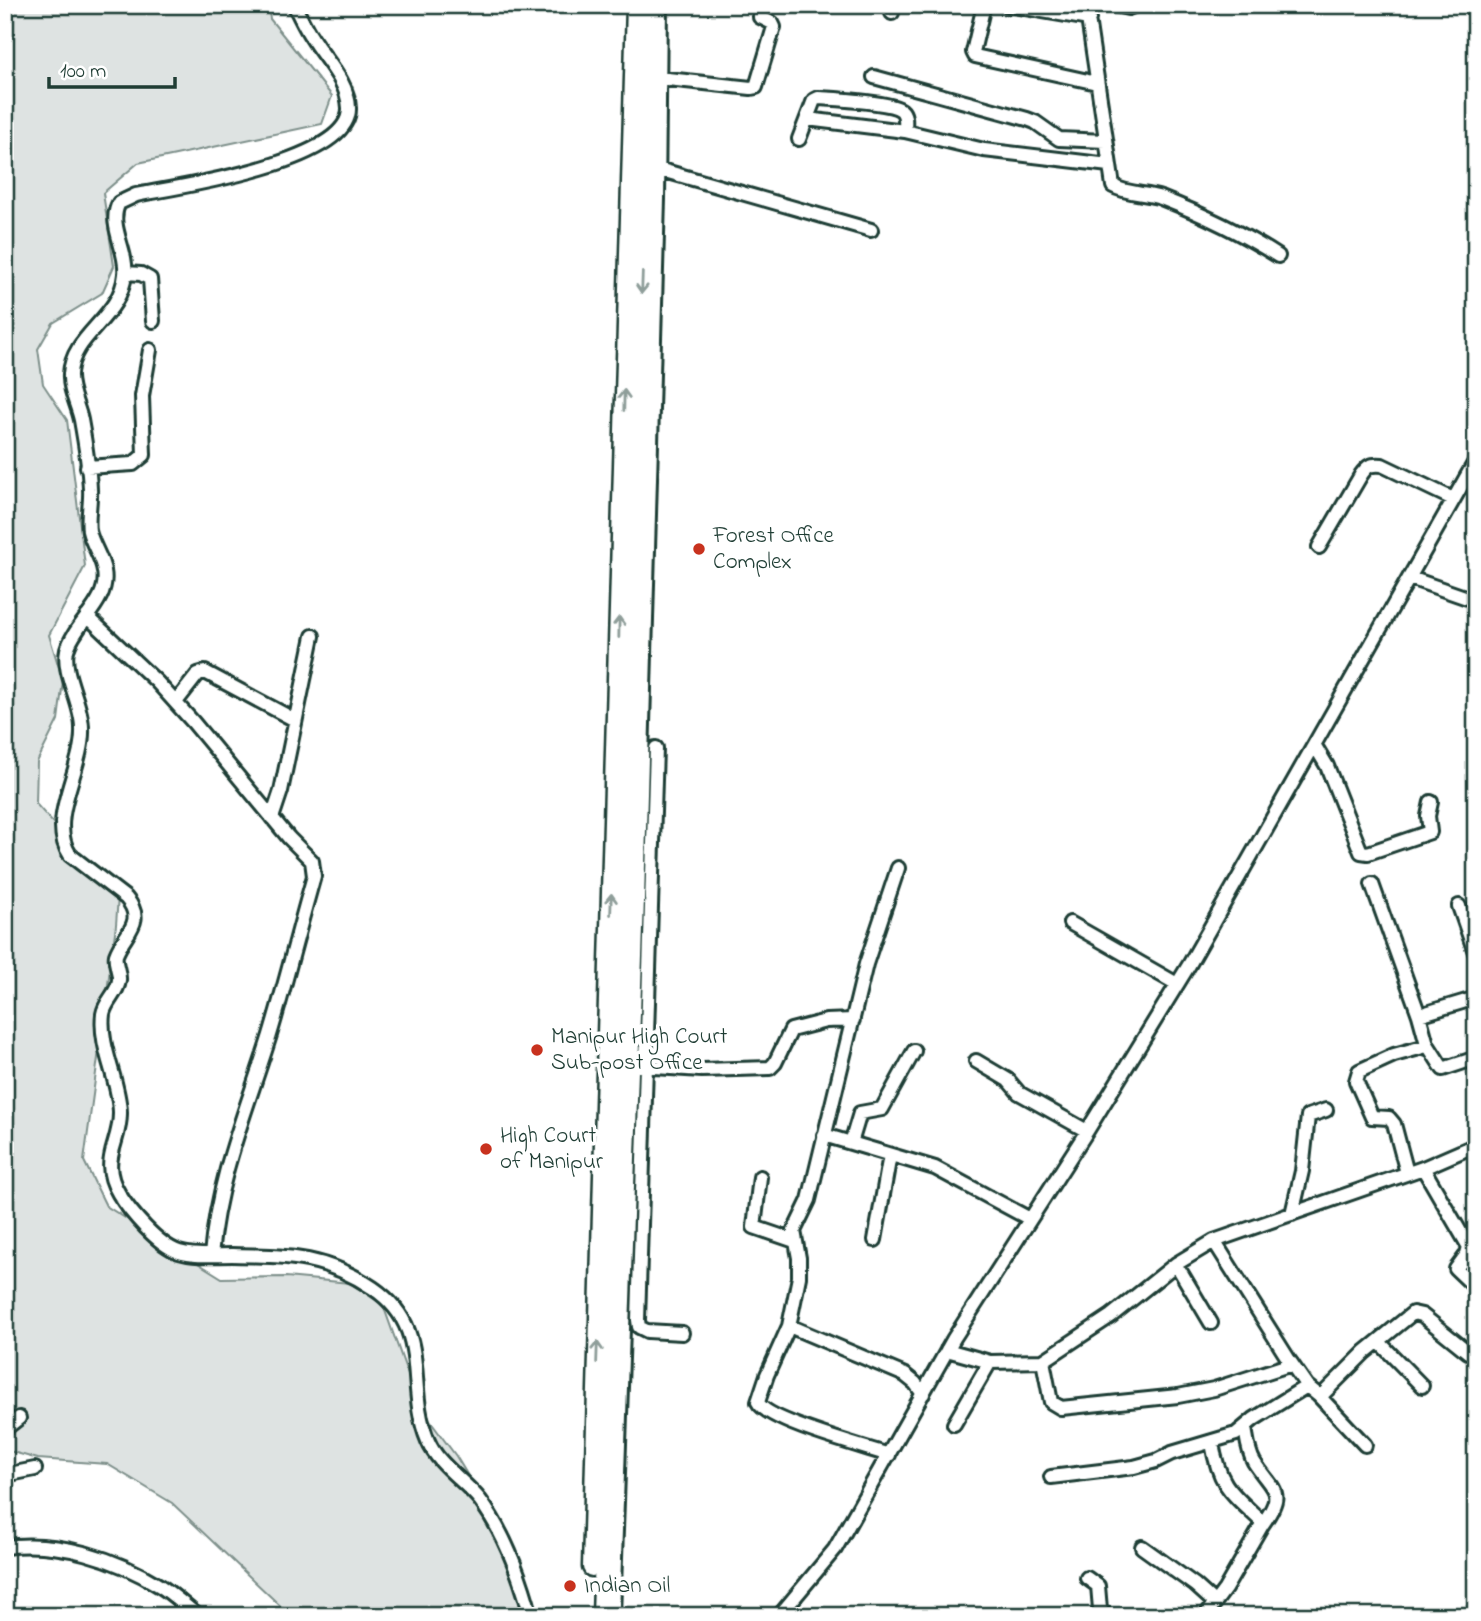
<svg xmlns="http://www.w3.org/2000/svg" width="1481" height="1621" font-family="'Indie Flower',sans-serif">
	<rect width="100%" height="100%" fill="#fff"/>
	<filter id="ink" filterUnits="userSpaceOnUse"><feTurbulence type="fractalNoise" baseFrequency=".0143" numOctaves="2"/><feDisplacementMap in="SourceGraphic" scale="14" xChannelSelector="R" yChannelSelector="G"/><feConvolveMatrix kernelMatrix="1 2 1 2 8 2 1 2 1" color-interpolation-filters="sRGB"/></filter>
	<g filter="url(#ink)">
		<path fill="#dee3e2" stroke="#7e908b" stroke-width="2" d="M5 5H268L270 19 332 96 322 124 138 163 103 193 114 266 102 293 53 323 38 349 43 384 67 420 85 566 49 635 63 681 58 720 37 762 36 804 118 896 116 925 84 1161 106 1206 222 1278 286 1277 350 1283 383 1305 419 1406 456 1456 500 1529 524 1616H291L172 1503 107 1464 38 1459 5 1450Z"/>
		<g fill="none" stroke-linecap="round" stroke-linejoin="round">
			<defs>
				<path id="minor" d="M294 5C300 16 305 28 312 38 325 60 348 81 349 108 351 163 176 187 136 195L119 203C107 224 128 251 125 274 121 318 72 334 70 374 69 390 78 405 81 420 85 442 89 466 90 489 91 502 87 517 89 531 92 545 102 557 104 571 110 602 75 622 67 650 62 673 82 703 82 728 84 768 46 819 70 855L126 898C147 922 124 933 116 955 114 963 120 972 119 980 118 993 105 1001 103 1014 99 1047 119 1080 120 1112 121 1144 98 1159 119 1194 130 1212 158 1245 179 1252 195 1257 215 1255 232 1255 288 1256 324 1255 373 1288 434 1330 404 1384 428 1441 438 1465 464 1480 480 1500 505 1534 520 1575 531 1616
					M984 5 973 52 975 56 1097 83
					M1007 5 1089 19
					M1086 5 1113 186C1127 194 1146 193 1161 198 1202 214 1240 232 1278 256
					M1114 5 1128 8 1136 5
					M892 13 893 5
					M874 77 1027 119 1035 122 1059 139 1106 141
					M658 78 751 88 756 87 774 27 772 23 760 17V5
					M807 119 905 131 984 150 1109 165
					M799 139 814 100 818 98C833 99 892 102 901 110 907 115 905 124 905 131
					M658 169 871 230
					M126 273 141 274 150 279 153 321
					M87 467 133 464 144 455 142 396 150 350
					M1319 547 1361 475C1368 465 1371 464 1382 465L1453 499
					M1410 578 1476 601
					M87 616 157 682 193 722 289 838 312 861 314 876C299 928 286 982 270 1035 247 1109 218 1176 211 1255
					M176 702 198 674 205 672 295 720
					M1315 746 1327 766 1361 852 1368 853 1430 832 1428 816 1431 802
					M656 748 638 1320 639 1327 647 1331 682 1333
					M272 818 281 791 313 636
					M1372 884 1419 1015 1427 1044 1423 1047 1394 1055 1359 1071 1356 1081 1372 1117 1389 1118 1394 1124 1407 1173
					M1459 906 1476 955
					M1070 923 1177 984
					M1419 1015 1476 998
					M1427 1044 1443 1069 1476 1058
					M976 1061 1008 1080 1019 1093 1087 1131
					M639 1066 702 1070 770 1068 775 1063 791 1030 826 1021 853 1020
					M824 1135 935 1168 1030 1219
					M851 1143 860 1113 882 1109 914 1051
					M1423 1168 1469 1247 1467 1254 1456 1269 1476 1288
					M760 1177 754 1227 795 1241
					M1292 1214 1302 1171 1308 1116 1326 1110
					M875 1240 890 1155
					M1214 1241 1289 1360 1307 1386 1318 1395 1324 1393 1365 1352 1413 1313 1422 1315 1468 1352 1472 1353 1476 1349
					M1176 1264 1211 1323
					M789 1326 905 1375 915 1383 923 1394
					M1379 1342 1422 1386
					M947 1350 990 1362 1043 1361 1111 1316 1176 1264 1214 1241 1423 1168 1476 1145
					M1043 1361 1051 1402 1061 1408 1178 1396 1214 1389 1292 1364
					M1318 1395 1365 1445
					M954 1424 990 1362
					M1245 1428C1247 1439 1248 1452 1254 1462 1273 1492 1287 1490 1262 1525
					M5 1429 19 1418
					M889 1455C865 1447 766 1421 758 1402L767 1375 789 1326 799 1277V1258L794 1231 809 1200 866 964 898 868
					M5 1475 35 1469
					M1051 1477 1134 1467 1156 1461 1172 1453 1236 1434 1254 1419 1307 1386
					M5 1547C58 1540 115 1558 160 1586 173 1594 185 1606 198 1616
					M1142 1547 1195 1585 1215 1603
					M1087 1578 1098 1586 1100 1609 1107 1616
					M613 1616 638 899 658 199 660 5
					M779 1616 835 1549 954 1338 1087 1131 1189 965 1476 460
					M1205 1616 1225 1589 1262 1525 1259 1519C1229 1491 1219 1484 1212 1443"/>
				<path id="highway" d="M592 1567 636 5
					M602 1616 626 886 649 5"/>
			</defs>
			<use href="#minor" stroke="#1f3d34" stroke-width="18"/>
			<use href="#highway" stroke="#1f3d34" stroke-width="23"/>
			<use href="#minor" stroke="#fff" stroke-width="12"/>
			<use href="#highway" stroke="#fff" stroke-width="18"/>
		</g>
		<defs><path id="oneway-shaft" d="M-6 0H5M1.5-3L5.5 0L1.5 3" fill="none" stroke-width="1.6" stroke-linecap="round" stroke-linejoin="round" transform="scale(1.75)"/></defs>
		<g stroke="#8f9e9a">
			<use href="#oneway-shaft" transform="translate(642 283) rotate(92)"/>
			<use href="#oneway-shaft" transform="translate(624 400) rotate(-89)"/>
			<use href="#oneway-shaft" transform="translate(619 627) rotate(-89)"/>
			<use href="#oneway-shaft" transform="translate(611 904) rotate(-88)"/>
			<use href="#oneway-shaft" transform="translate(597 1352) rotate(-88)"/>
		</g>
	</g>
	<g fill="#c8321e" stroke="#fff" stroke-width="2.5">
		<circle cx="699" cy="549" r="7"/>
		<circle cx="537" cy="1050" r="7"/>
		<circle cx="486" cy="1149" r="7"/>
		<circle cx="570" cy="1586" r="7"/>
	</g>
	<g text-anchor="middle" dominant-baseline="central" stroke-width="7" stroke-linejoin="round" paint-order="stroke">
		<g font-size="23" fill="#1f3d34" stroke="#fff" text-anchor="start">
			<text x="713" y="536">Forest Office<tspan x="713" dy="26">Complex</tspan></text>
			<text x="551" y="1037">Manipur High Court<tspan x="551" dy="26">Sub-post Office</tspan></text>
			<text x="500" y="1136">High Court<tspan x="500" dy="26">of Manipur</tspan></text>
			<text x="584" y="1586">Indian Oil</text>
		</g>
	</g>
	<rect width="1481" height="1621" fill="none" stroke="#fff" stroke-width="28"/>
	<rect x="14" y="14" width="1453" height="1593" fill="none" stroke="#1f3d34" stroke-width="2.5" filter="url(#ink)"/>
	<path d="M49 77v10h126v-10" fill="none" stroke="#1f3d34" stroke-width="3.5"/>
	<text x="60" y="77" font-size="21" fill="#1f3d34" stroke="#ffffff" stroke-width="5" paint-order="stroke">100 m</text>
</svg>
